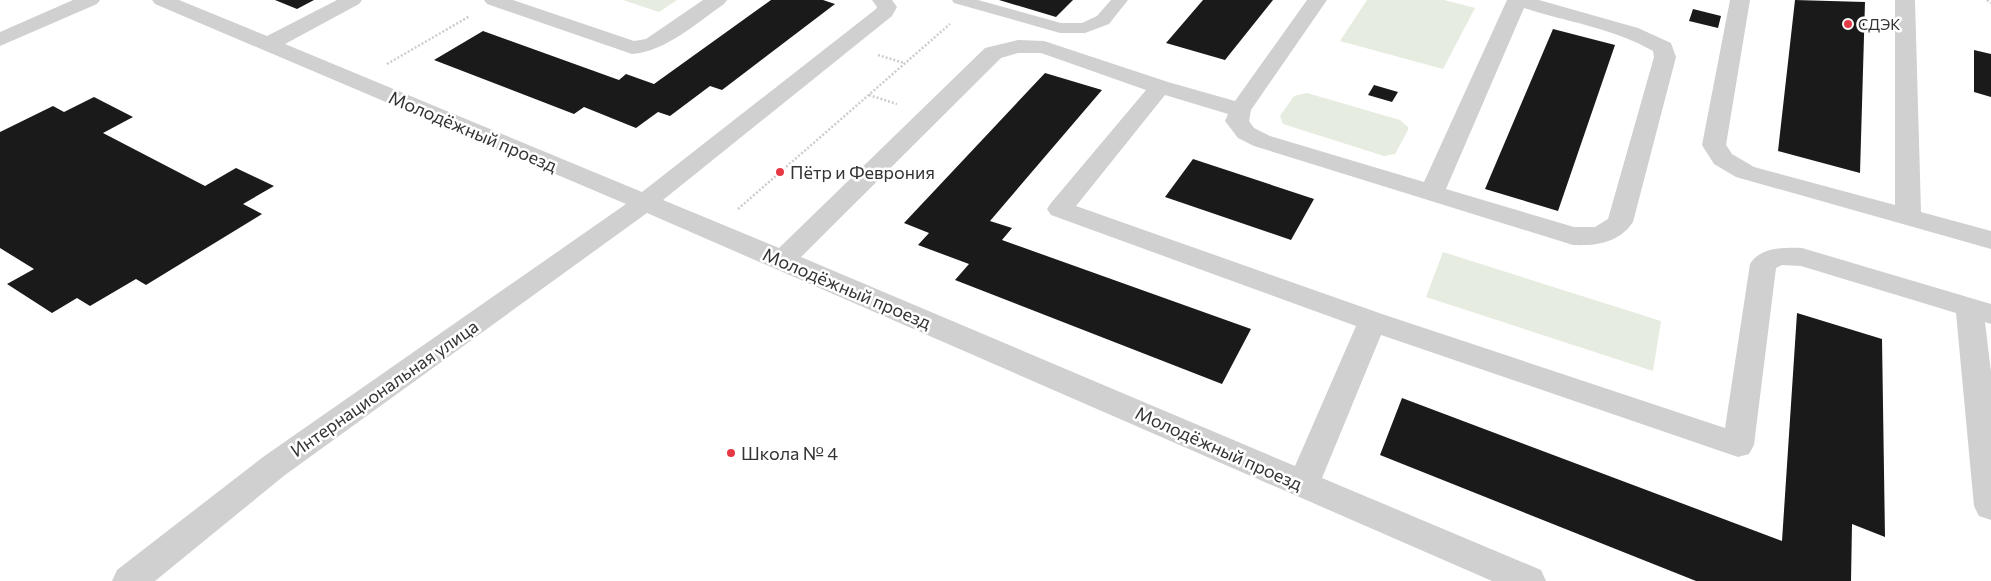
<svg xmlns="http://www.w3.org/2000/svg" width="1991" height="581" font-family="Commissioner,sans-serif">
	<rect width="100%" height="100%" fill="#fff"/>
	<path fill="#e6ecdf" d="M623 0H677L659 12Z
		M1367 0H1444L1475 8 1443 69 1340 41Z
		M1307 93 1400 120 1408 127V130L1395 154 1384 156 1283 124 1280 116 1294 96Z
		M1443 252 1661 321 1653 371 1426 297Z"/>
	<path fill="#1a1a1a" d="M275 0H314L297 9Z
		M771 0H823L835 4 722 90 710 86 670 116 658 112 636 128 584 107 574 114 434 60 483 31 619 80 626 74 654 84Z
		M999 0H1073L1056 17Z
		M1203 0H1273L1225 60 1166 43Z
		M1795 0 1865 2 1860 173 1778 151Z
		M1693 9 1721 16 1718 28 1689 21Z
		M1553 29 1615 45 1558 211 1485 189Z
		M1974 50 1991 54V97L1974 92Z
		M1045 73 1102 90 990 221 1012 228 1002 240 1251 329 1222 384 955 280 969 264 918 245 929 233 904 223Z
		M1374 85 1398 92 1392 102 1368 95Z
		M94 97 133 117 103 133 205 186 236 168 274 186 243 204 262 214 146 285 136 279 90 306 77 298 52 313 7 284 34 269 0 248V132L53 106 64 112Z
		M1193 159 1314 199 1291 240 1165 197Z
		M1797 313 1882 339 1885 537 1852 524 1851 581H1696L1380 455 1402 398 1782 541Z"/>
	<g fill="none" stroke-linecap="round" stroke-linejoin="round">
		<path stroke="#cdcdcd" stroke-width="2.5" stroke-dasharray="2 2" stroke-linecap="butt" d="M1987 0 1991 3
			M878 55 904 63
			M387 64 470 16
			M869 95 897 104
			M738 209 950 24"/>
		<path fill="#d0d0d0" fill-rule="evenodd" d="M952 0H978L1061 23H1082L1097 16 1111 0H1128L1109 24 1085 33H1060L954 3Z"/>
		<path fill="#d0d0d0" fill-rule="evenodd" d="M73 0H100L97 4 0 46V32Z
			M152 0H179L267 36 337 0H362L359 4 285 44 642 192 876 9 877 7 872 0H892L897 7 892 16 663 200 779 248 985 48 1018 40 1044 41 1168 82 1235 101 1307 0H1327L1251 110 1249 121 1254 128 1270 136 1424 182 1507 0H1539L1638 28 1671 43 1676 57 1633 222C1619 243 1596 246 1573 245L1254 146 1238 138 1225 121 1228 114 1165 95 1076 206 1382 314 1725 428 1750 264C1760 247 1784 247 1802 248L1991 304V324L1985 322 1991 372V520L1979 516 1974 506 1956 313 1801 266 1782 265 1776 268 1754 445 1749 454 1738 457 1381 335 1322 478 1541 570 1546 581H1492L647 213 285 475 155 581H112L117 570 263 457 626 204 155 4ZM1524 8C1567 22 1613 28 1653 51L1654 57 1608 219 1595 227H1574L1446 189ZM1018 53H1041L1146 90 1051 203 1047 209 1051 215 1356 326 1295 466 801 257 1001 58Z
			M484 0H513L634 41 646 39 703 0H727L724 4C696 23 667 51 632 54L487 4Z
			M1730 0H1750L1726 145 1732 154 1754 167 1895 205V0H1915L1921 212 1991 231V249L1736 177 1714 164 1702 145Z"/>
	</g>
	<g fill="#e63946" stroke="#fff" stroke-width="2">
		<circle cx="1848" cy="24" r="5"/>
		<circle cx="780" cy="172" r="5"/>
		<circle cx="731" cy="453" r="5"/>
	</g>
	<g text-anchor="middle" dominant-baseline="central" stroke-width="5" stroke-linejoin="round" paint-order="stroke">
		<g font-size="15" fill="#333" stroke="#fff" text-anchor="start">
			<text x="1858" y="24">СДЭК</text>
		</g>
		<g font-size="18" fill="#333" stroke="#fff">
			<text transform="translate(473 131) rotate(23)">Молодёжный проезд</text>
			<text transform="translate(847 288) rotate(23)">Молодёжный проезд</text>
			<text transform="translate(384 388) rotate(-35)">Интернациональная улица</text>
			<text transform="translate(1219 448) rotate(24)">Молодёжный проезд</text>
		</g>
		<g font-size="18" fill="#333" stroke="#fff" text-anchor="start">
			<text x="790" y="172">Пётр и Феврония</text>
			<text x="741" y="453">Школа № 4</text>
		</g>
	</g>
</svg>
